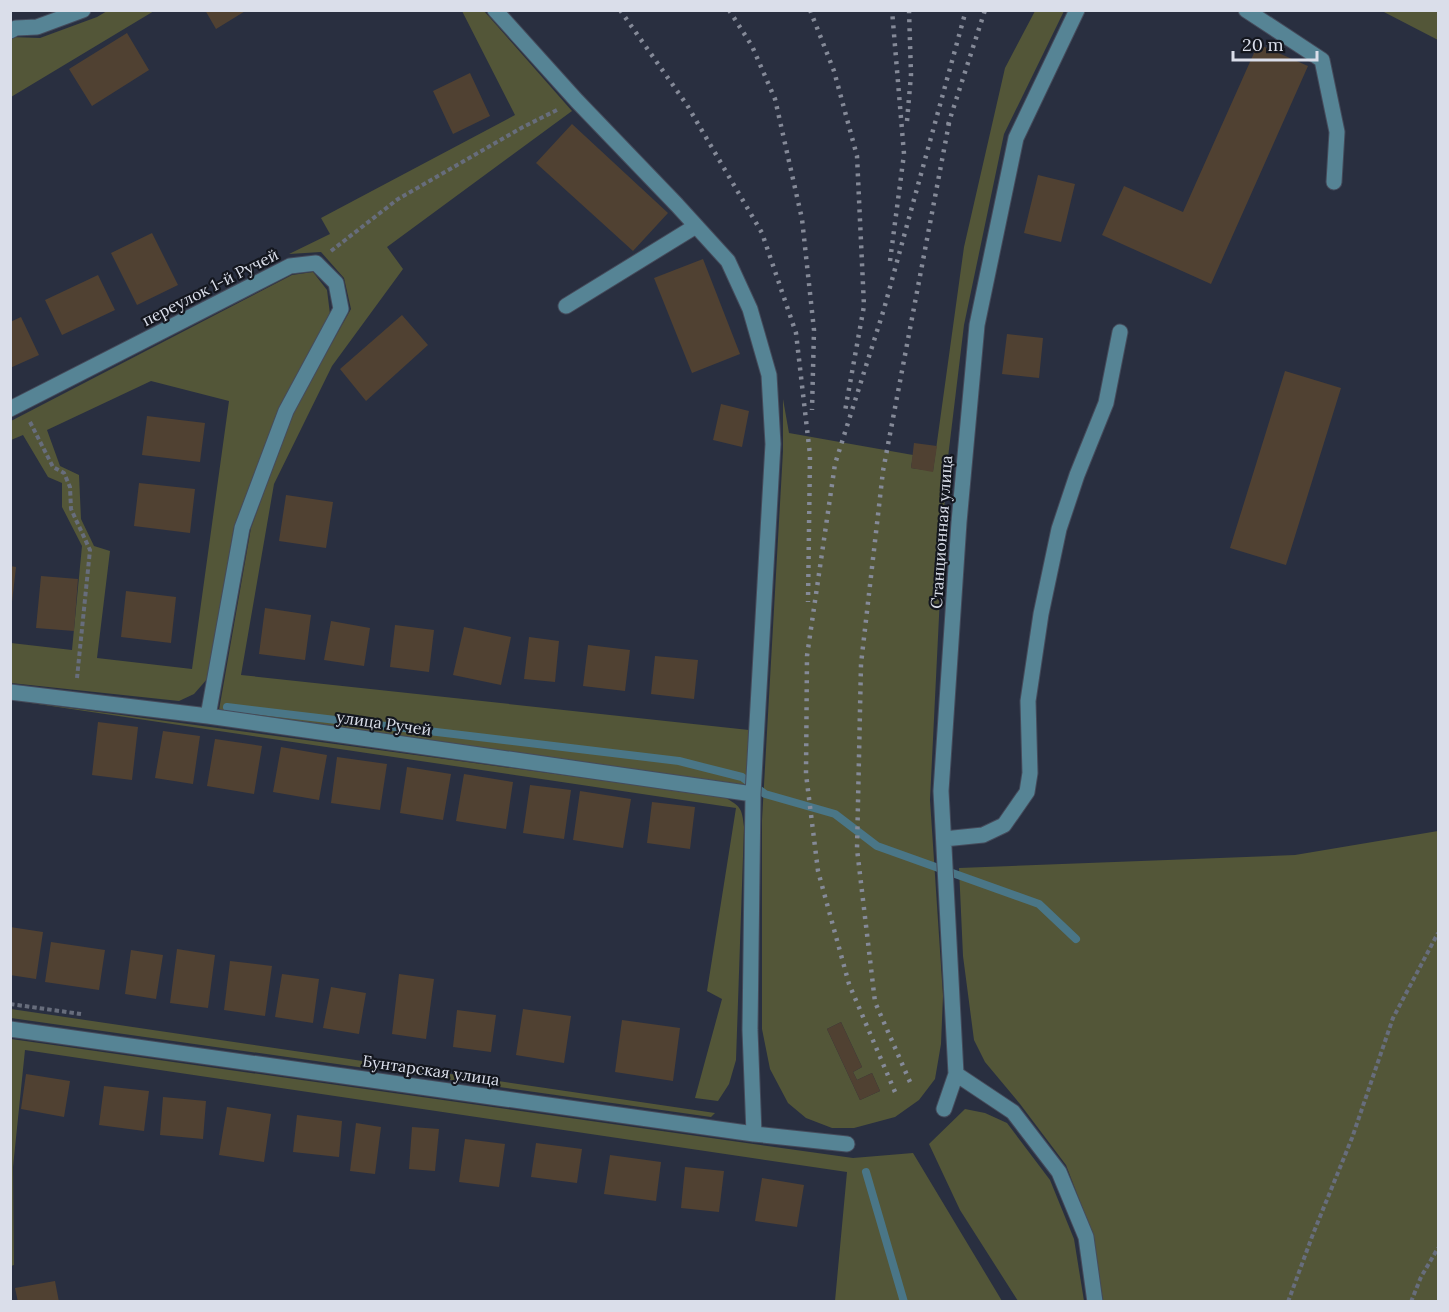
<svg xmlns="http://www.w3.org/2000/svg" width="1449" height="1312" font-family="Lora,serif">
	<rect width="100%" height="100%" fill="#292f40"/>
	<path fill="#535638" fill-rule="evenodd" d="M107 11H154L11 97 10 37 40 38 97 17Z
		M462 11H484L572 111 387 247 403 269 332 366 274 484 241 675 749 730 746 786 219 710 251 528 293 412 351 309 344 278 321 252 289 254 330 234 321 218 515 115Z
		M1035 11H1064L1004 134 964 325 946 474 930 800 943 996 941 1044 935 1079 919 1100 895 1117 854 1128H832L806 1118 788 1103 770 1069 762 1029V820L783 451V399L789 433 913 455 911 468 933 471 964 247 1005 68ZM841 1022 862 1067 853 1072 857 1080 872 1073 880 1091 860 1100 827 1029Z
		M1382 11H1438V40Z
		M313 272 327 290 330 314 281 408 234 527 208 678 194 694 179 701 11 683V643L72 650 82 546 62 507V483L48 477 23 435 11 440V421L292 275ZM151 381 229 401 192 669 97 658 110 551 94 546 81 519 79 475 60 466 47 430Z
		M11 700 724 797C740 806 742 807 744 827L736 1060 729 1084 718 1101 695 1098 722 999 707 991 736 808Z
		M1438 831V1301H1103L1092 1233 1066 1165 1020 1104 985 1062 974 1040 963 956 959 868 1295 855Z
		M11 1009 715 1113 711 1117 11 1018Z
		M11 1039 853 1158 913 1153 1002 1301H835L847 1172 25 1050 13 1167 14 1265 11 1266Z
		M965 1109 985 1113 1007 1123 1050 1180 1074 1239 1084 1301H1018L960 1210 929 1144Z"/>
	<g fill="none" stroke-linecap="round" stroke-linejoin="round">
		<path stroke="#4a7687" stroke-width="8" d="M227 707 679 761 742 777 765 794 835 814 877 846 1039 904 1076 939
			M866 1172 904 1302"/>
	</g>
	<path fill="#504132" d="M205 10H247L216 29Z
		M127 33 149 70 92 106 69 69Z
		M1258 44 1308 66 1211 284 1102 235 1124 186 1183 212Z
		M470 73 490 116 453 134 433 91Z
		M572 124 668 213 633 251 536 163Z
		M1038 175 1075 184 1061 242 1024 233Z
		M152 233 178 285 137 305 111 253Z
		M703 259 740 354 692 373 654 278Z
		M98 275 115 310 62 335 45 300Z
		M402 315 428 345 366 401 340 369Z
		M21 317 39 355 10 368V322Z
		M1007 334 1043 338 1039 378 1002 374Z
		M1285 371 1341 388 1286 565 1230 548Z
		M721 404 749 411 742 447 713 440Z
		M147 416 205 423 200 462 142 455Z
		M914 443 937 446 933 472 911 468Z
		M139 483 195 489 190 533 134 526Z
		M286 495 333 502 326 548 279 541Z
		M10 566 16 567 12 602H10Z
		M41 576 78 579 74 631 36 628Z
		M126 591 176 597 171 643 121 637Z
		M265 608 311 615 305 660 259 654Z
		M331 621 370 628 364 666 324 660Z
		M395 625 434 630 429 672 390 667Z
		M464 627 511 637 501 685 453 675Z
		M529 637 559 641 555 682 524 679Z
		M588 645 630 650 625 691 583 686Z
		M655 656 698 660 694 699 651 694Z
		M98 722 138 727 132 780 92 775Z
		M163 731 200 736 193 784 155 778Z
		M215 739 262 746 254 794 207 786Z
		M281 747 327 755 319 800 273 792Z
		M337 757 387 764 380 810 331 803Z
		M407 767 451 774 443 820 400 813Z
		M464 774 513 782 506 829 456 821Z
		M530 785 571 790 564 839 523 833Z
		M580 791 631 799 623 848 573 840Z
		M652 802 695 807 690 849 647 843Z
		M10 927 43 932 36 979 10 975Z
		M51 942 105 950 99 990 45 982Z
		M177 949 215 955 208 1008 170 1003Z
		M131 950 163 955 156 999 125 994Z
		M230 961 272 966 265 1016 224 1010Z
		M282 974 319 979 313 1023 275 1017Z
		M399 974 434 979 426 1039 392 1034Z
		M331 987 366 993 359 1034 323 1028Z
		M523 1009 571 1016 564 1063 516 1055Z
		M457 1010 496 1015 491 1052 453 1047Z
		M622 1020 680 1028 673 1081 615 1072Z
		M841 1022 862 1067 853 1072 857 1080 872 1073 880 1091 860 1100 827 1029Z
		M26 1074 70 1081 64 1117 21 1109Z
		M104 1086 149 1091 144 1131 99 1125Z
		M163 1097 206 1101 203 1139 160 1135Z
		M227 1107 271 1114 264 1162 219 1155Z
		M297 1115 342 1121 339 1157 293 1152Z
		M356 1123 381 1127 375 1174 350 1171Z
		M412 1127 439 1129 435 1171 409 1169Z
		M465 1139 505 1144 499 1187 459 1182Z
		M536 1143 582 1149 577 1183 531 1177Z
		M610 1155 661 1162 656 1201 604 1194Z
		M685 1167 724 1171 719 1212 681 1208Z
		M762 1178 804 1185 797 1227 755 1221Z
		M55 1281 59 1302H18L15 1288Z"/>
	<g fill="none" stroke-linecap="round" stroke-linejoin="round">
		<defs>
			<path id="minor" d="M495 10 577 101 677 205 728 261 750 309 769 375 773 444 753 794 750 1030 754 1134
				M1246 10 1322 60 1337 132 1334 182
				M10 31 16 28 37 27 83 10
				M566 306 696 226
				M10 409 290 266 316 263 336 283 341 309 286 411 242 528 208 716
				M10 692 208 716 753 794
				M944 839 983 835 1004 825 1027 792 1030 773 1028 701 1041 614 1059 529 1077 475 1106 403 1120 332
				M10 1029 754 1134 847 1144
				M956 1074 1013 1112 1059 1172 1086 1237 1095 1302
				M944 1109 956 1074 941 791 959 522 977 325 1016 138 1077 10"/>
		</defs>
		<use href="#minor" stroke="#454b5b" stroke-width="17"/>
		<path stroke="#676d7c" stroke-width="4" stroke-dasharray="4.5 3" stroke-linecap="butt" d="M331 251 398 199 523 127 559 109
			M30 422 53 467 64 473 70 487 71 509 90 550 77 678
			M10 1004 81 1014
			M1288 1302 1313 1234 1352 1138 1393 1018 1438 933
			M1411 1302 1421 1277 1438 1248"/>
		<use href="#minor" stroke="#568495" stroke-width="15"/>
		<path stroke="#858a98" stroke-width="4.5" stroke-dasharray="3 6" stroke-linecap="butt" d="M620 10 687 105 762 233 796 333 810 455 808 602
			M729 10 752 46 775 99 802 219 814 330 812 410
			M810 10 834 71 857 156 864 306 845 411
			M907 121 911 75 909 10
			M948 125 985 10
			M890 261 904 154 892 10
			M910 1082 875 1002 857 849 861 664 883 471 950 118
			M895 1092 849 984 818 871 806 774 807 656 835 464 884 309 966 10"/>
	</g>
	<g text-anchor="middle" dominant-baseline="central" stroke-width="4.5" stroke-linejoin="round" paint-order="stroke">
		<g font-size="16" fill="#dadeea" stroke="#14171f">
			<text transform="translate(210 287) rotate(-27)">переулок 1-й Ручей</text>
			<text transform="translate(941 532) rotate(-86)">Станционная улица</text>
			<text transform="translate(384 723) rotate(8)">улица Ручей</text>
			<text transform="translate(431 1070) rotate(8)">Бунтарская улица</text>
		</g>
	</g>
	<rect width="1449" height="1312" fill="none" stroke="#dadeea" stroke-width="24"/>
	<path d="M1233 51v9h84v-9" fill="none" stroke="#dadeea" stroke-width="3"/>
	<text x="1242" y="51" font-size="18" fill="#dadeea" stroke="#14171f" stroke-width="4.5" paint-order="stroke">20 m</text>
</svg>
